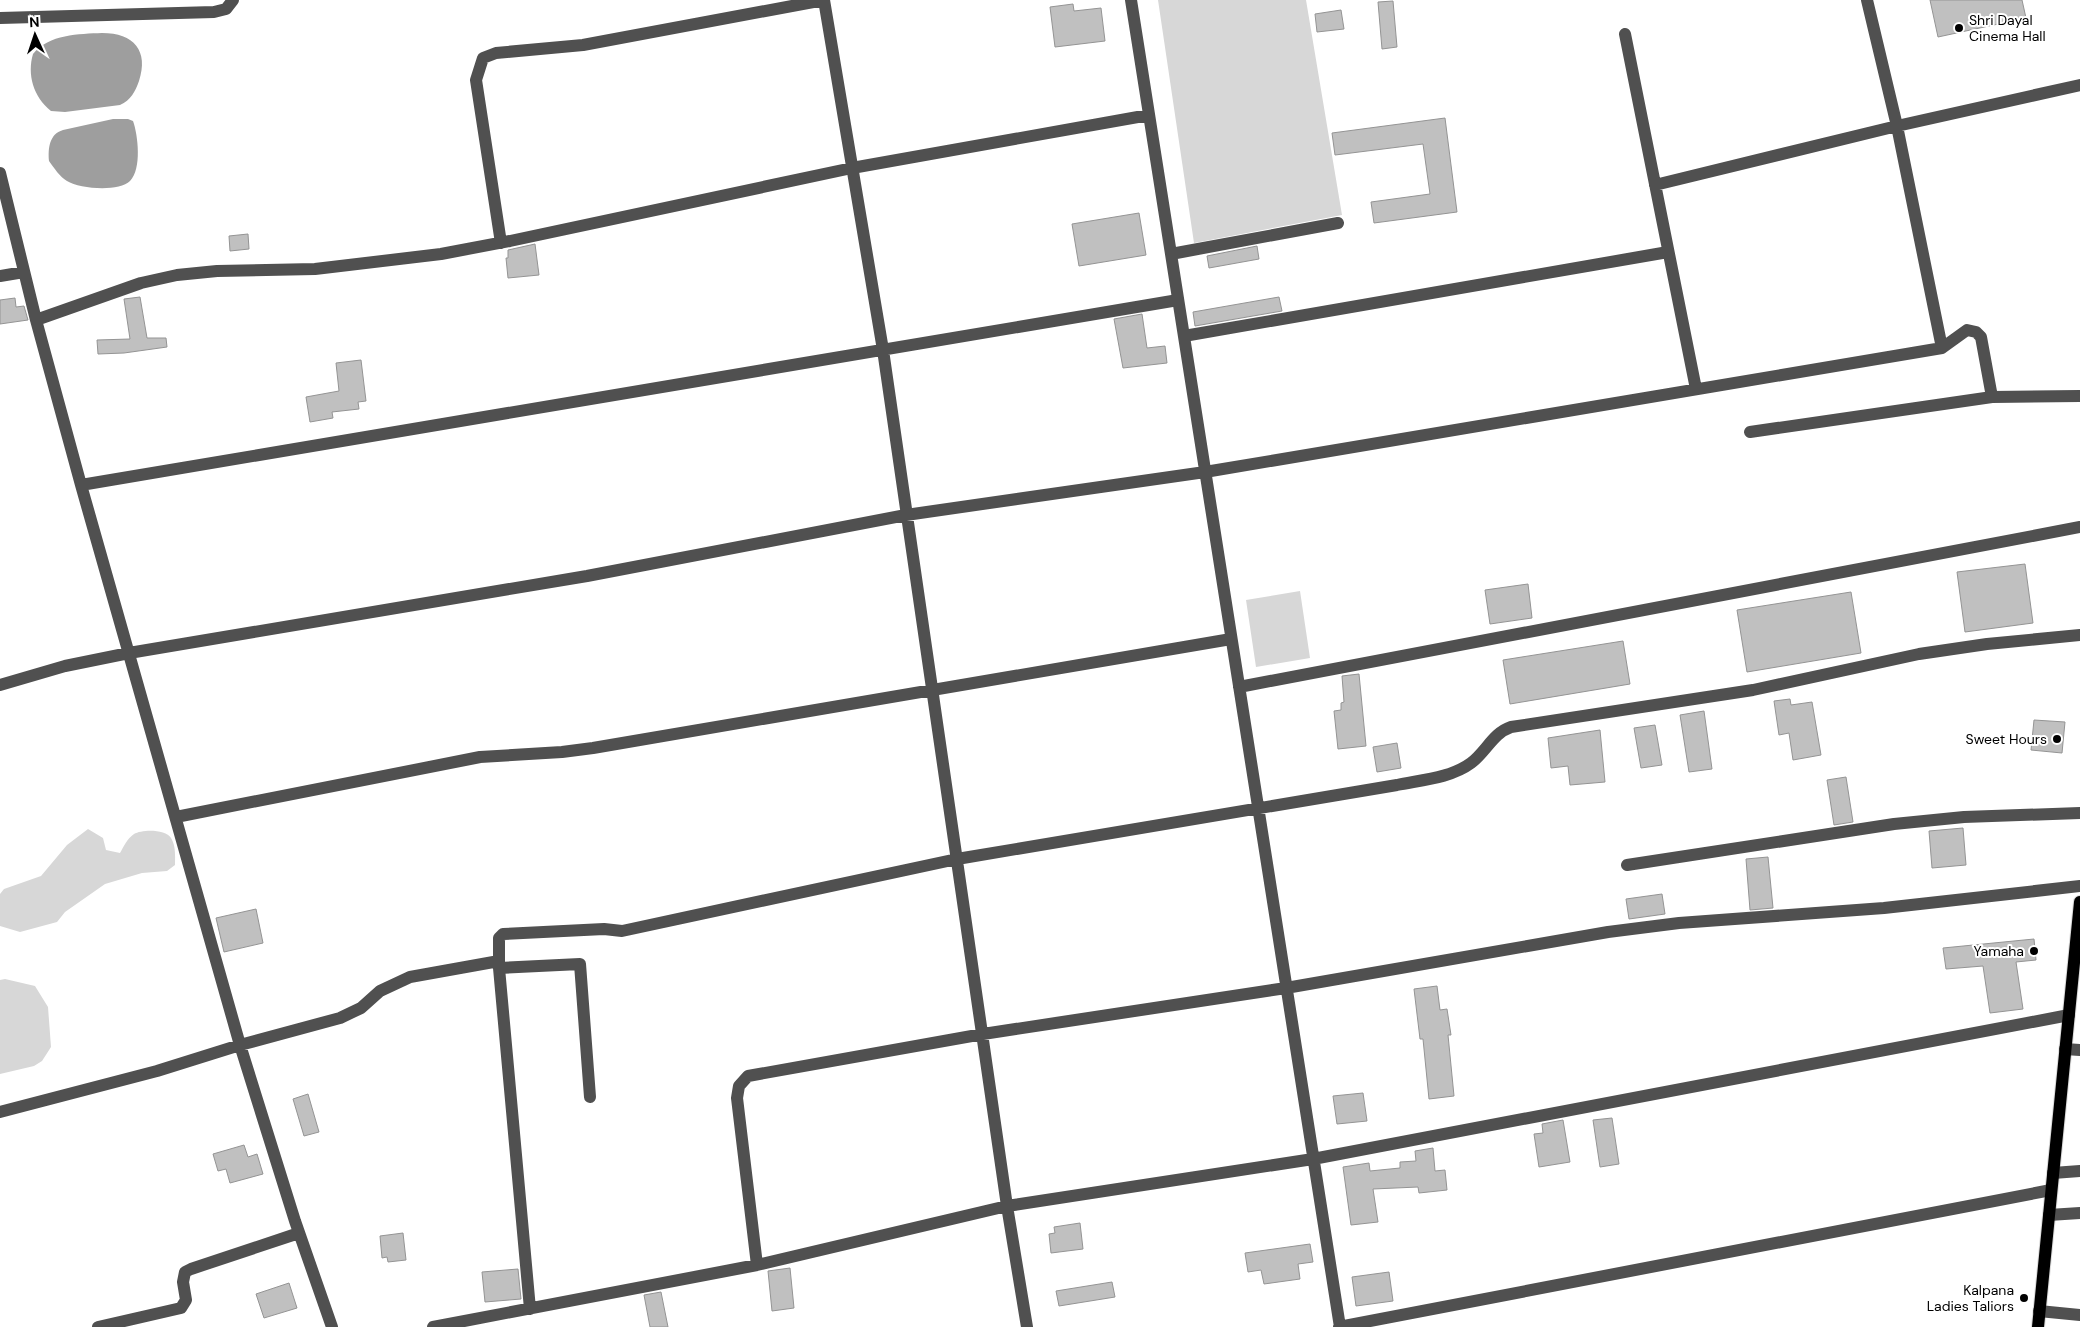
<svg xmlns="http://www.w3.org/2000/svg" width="2080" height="1327" font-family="'DM Sans',sans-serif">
	<rect width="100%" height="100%" fill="#fff"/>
	<path fill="#d7d7d7" d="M1158 0H1306L1342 215 1194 243Z
		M1300 591 1310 658 1256 667 1246 600Z
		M88 829 103 838 106 850 120 853C124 846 127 839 134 834 142 829 166 829 171 838 176 846 175 856 175 865L167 871 142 873 105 884 65 912 57 922 20 932 0 926V894L4 889 41 876 67 845Z
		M5 979 35 986 48 1007 51 1047 42 1061 34 1066 0 1074V980Z"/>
	<path fill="#9e9e9e" d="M102 33C134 33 149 51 139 81 135 92 131 100 120 105L65 112 51 111C33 97 27 74 33 54 49 34 79 34 102 33Z
		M113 119H128L133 121C138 135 142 169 130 181 119 192 80 189 67 181 60 177 54 168 49 161 48 149 49 134 63 130Z"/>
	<path fill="#c0c0c0" stroke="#949494" d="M1930 0H2022L2026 18 1938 37Z
		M1393 1 1397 47 1382 49 1378 2Z
		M1073 4 1074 11 1101 8 1105 41 1055 47 1050 7Z
		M1341 10 1344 29 1317 32 1315 14Z
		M1445 118 1457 212 1374 223 1371 202 1430 194 1423 144 1335 155 1332 133Z
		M1139 213 1146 255 1079 266 1072 224Z
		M248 234 249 249 230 251 229 236Z
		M535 244 539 275 508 278 506 258H508V250Z
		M1257 246 1259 259 1209 268 1207 256Z
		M140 297 147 338H166L167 347 124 353 98 354 97 340 130 339 124 299Z
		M1279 297 1282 311 1195 326 1193 312Z
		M15 298 16 307 24 306 28 320 0 324V300Z
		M1142 314 1147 348 1165 346 1167 363 1123 368 1114 319Z
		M361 360 366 401 358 402 359 409 332 412 333 418 310 422 306 397 339 391 336 363Z
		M2025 564 2033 623 1965 632 1957 572Z
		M1528 584 1532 618 1490 624 1485 590Z
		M1851 592 1861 653 1747 672 1737 610Z
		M1623 641 1630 684 1510 704 1503 660Z
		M1359 674 1366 746 1338 749 1334 711 1341 710V703L1344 702 1342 676Z
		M1790 699 1791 705 1812 702 1821 755 1793 760 1789 733 1779 735 1774 701Z
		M1704 711 1712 769 1689 772 1680 715Z
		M2034 720 2065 722 2062 753 2031 750Z
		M1655 725 1662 765 1641 768 1634 728Z
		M1600 730 1605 782 1570 785 1568 766 1551 768 1548 738Z
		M1397 743 1401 768 1377 772 1373 747Z
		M1846 777 1853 822 1834 825 1827 780Z
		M1963 828 1966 865 1932 868 1929 831Z
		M1768 857 1773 908 1750 910 1746 859Z
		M1662 894 1665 914 1629 919 1626 899Z
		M256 909 263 943 224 952 216 918Z
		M2034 939 2036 960 2016 962 2023 1009 1990 1013 1983 966 1946 969 1943 948Z
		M1437 986 1440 1010 1447 1009 1451 1035H1448L1454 1096 1429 1099 1423 1039H1420L1414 989Z
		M1363 1093 1367 1121 1337 1124 1333 1096Z
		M308 1094 319 1132 304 1136 293 1099Z
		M1612 1118 1619 1164 1600 1167 1593 1120Z
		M1563 1120 1570 1162 1539 1167 1534 1134 1543 1133 1542 1124Z
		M244 1145 248 1157 257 1154 263 1174 230 1183 226 1169 218 1171 213 1154Z
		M1433 1148 1435 1171 1445 1170 1447 1190 1419 1193 1418 1187 1373 1189 1378 1222 1351 1225 1343 1167 1369 1163 1370 1171 1400 1168V1162L1416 1161 1415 1151Z
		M1080 1223 1083 1249 1051 1253 1049 1234 1055 1233 1054 1227Z
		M403 1233 406 1260 388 1262 387 1257 382 1258 380 1236Z
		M1310 1244 1313 1262 1298 1264 1300 1279 1264 1284 1261 1270 1248 1272 1245 1253Z
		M790 1268 794 1308 772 1311 768 1271Z
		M518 1269 521 1299 485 1302 482 1272Z
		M1389 1272 1393 1301 1356 1306 1352 1277Z
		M1112 1282 1115 1297 1059 1306 1056 1291Z
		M289 1283 297 1308 264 1318 256 1294Z
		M661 1292 668 1327H650L644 1295Z"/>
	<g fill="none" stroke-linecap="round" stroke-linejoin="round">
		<defs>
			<path id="major" d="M2038 1327 2080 902"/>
		</defs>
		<use href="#major" stroke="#dbdbdb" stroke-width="14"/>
		<path stroke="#505050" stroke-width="12" d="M824 0 883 350 1007 1206 1027 1327
			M1131 0 1340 1327
			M1867 0 1897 126 1942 348
			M0 18 214 12 226 9 233 0
			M1625 34 1696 389
			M0 173 36 320 81 485 240 1045 295 1221 332 1327
			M1655 185 1897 126 2080 85
			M501 243 476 80 483 58 496 53 583 45 824 0
			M1171 254 1338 223
			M0 276 24 272
			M36 320 141 283 177 275 217 271 315 269 441 254 510 241 852 168 1149 115
			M1184 336 1668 252
			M1750 432 1992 397 2080 396
			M81 485 1178 300
			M0 685 65 666 129 653 587 576 906 515 1205 472 1942 348 1967 330 1976 332 1981 337 1992 397
			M1239 687 2080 527
			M176 817 480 757 562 752 593 748 1231 639
			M1627 865 1894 824 1964 817 2080 813
			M499 968 580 964 590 1097
			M2065 1049 2080 1050
			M0 1112 157 1071 240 1045 340 1018 361 1008 380 991 410 977 499 961
			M2053 1173 2080 1171
			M2049 1215 2080 1213
			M757 1265 737 1098 739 1086 748 1076 983 1034 1286 988 1608 932 1679 923 1884 908 2080 886
			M530 1309 499 968V938L503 934 604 929 622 931 957 859 1397 785C1421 780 1451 778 1471 763 1486 752 1493 733 1511 727L1753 690 1919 654 1987 644 2080 635
			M2039 1311 2080 1315
			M98 1327 181 1308 186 1300 183 1282 185 1272 191 1269 299 1233
			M433 1327 757 1265 1007 1206 1313 1159 2069 1015
			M1339 1327 2051 1190"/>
		<use href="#major" stroke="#000" stroke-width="12"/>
	</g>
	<g fill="#000" stroke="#fff" stroke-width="2">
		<circle cx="1959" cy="28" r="5"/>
		<circle cx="2057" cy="739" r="5"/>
		<circle cx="2034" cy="951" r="5"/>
		<circle cx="2024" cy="1298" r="5"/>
	</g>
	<g text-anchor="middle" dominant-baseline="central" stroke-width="4" stroke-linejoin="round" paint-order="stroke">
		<g font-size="14" fill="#000" stroke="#fff" text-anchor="end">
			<text x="1969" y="20" text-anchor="start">Shri Dayal<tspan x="1969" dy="16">Cinema Hall</tspan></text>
			<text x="2047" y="739">Sweet Hours</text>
			<text x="2024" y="951">Yamaha</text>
			<text x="2014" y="1290">Kalpana<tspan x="2014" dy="16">Ladies Taliors</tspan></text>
		</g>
	</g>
	<g transform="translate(35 35) rotate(357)" stroke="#ffffff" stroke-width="4" paint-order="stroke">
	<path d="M0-4L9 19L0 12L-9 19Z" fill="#000000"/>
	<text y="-8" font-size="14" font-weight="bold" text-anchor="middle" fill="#000000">N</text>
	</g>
</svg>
